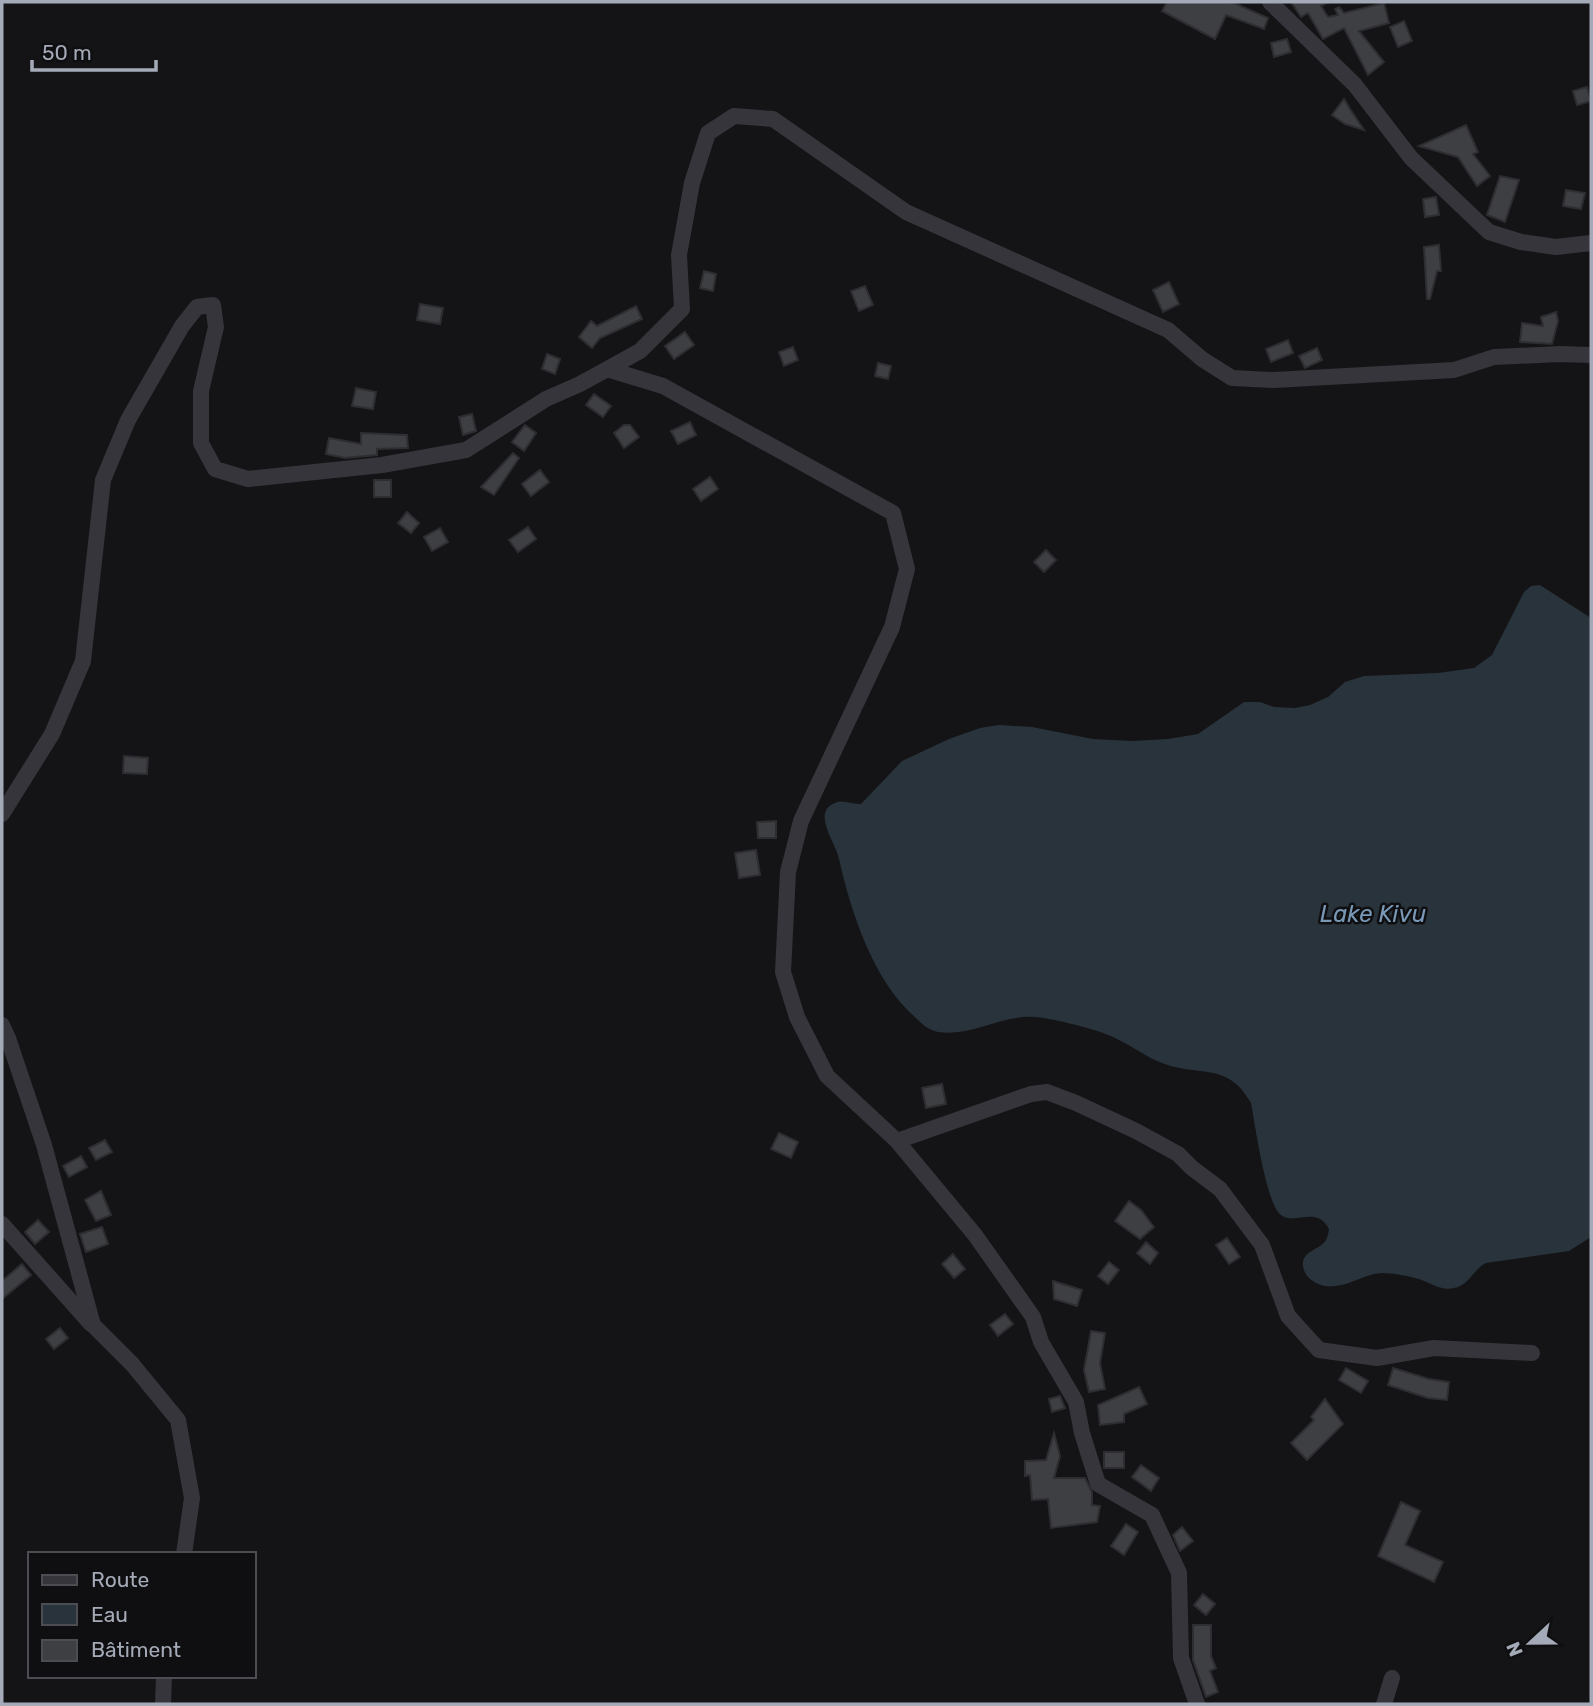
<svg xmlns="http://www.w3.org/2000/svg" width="1593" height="1706" font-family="Rubik,sans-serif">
	<rect width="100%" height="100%" fill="#141416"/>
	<path fill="#29333b" d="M1540 585 1591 618V1237L1569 1251 1486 1263C1473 1269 1470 1285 1454 1288 1439 1291 1432 1283 1419 1279 1408 1276 1393 1273 1382 1273 1362 1274 1346 1289 1325 1286 1315 1284 1304 1277 1303 1266 1301 1251 1320 1250 1326 1240 1327 1239 1329 1231 1329 1229 1316 1205 1296 1226 1281 1215 1266 1204 1255 1124 1251 1103 1228 1062 1202 1077 1165 1064 1147 1058 1131 1045 1113 1037 1096 1029 1055 1019 1036 1017 1003 1014 971 1037 938 1032 928 1030 922 1024 916 1018 873 981 851 912 839 859 836 843 811 812 835 803 844 799 852 805 861 804L902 761 949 739 980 728 999 725 1032 727 1093 739 1132 741 1168 739 1198 734 1244 702H1260L1274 707 1295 708 1310 705 1328 697 1345 682 1364 676 1438 673 1474 668 1492 655 1524 592 1531 586Z"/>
	<path fill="#3e3f43" stroke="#2e2e32" stroke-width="2" d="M1167 2H1232L1268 18 1264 29 1226 15 1215 39 1162 11Z
		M1291 2H1329L1321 6 1328 17 1338 15 1335 9 1339 7 1344 13 1384 3 1389 23 1359 31 1384 62 1368 75 1344 28 1323 39 1308 13 1301 17Z
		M1404 21 1412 41 1398 47 1390 27Z
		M1287 39 1291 52 1274 57 1271 43Z
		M1587 87 1591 101 1577 105 1573 91Z
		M1344 99 1350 109 1364 130 1345 124 1332 115Z
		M1466 125 1478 152 1473 154 1490 176 1477 186 1458 157 1419 146Z
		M1500 176 1519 180 1505 222 1487 215Z
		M1566 190 1585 193 1581 209 1563 206Z
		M1436 197 1439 215 1425 217 1423 199Z
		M1439 245 1441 271H1437L1430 299H1427L1424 247Z
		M704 271 716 274 713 291 700 288Z
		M1169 282 1179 304 1163 312 1153 290Z
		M865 286 873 305 859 311 851 291Z
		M420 304 443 308 440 324 417 320Z
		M636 306 642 319 600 338 592 348 579 337 591 321 597 326Z
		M1556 312 1558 321 1552 344 1520 342 1522 323 1543 326 1541 317Z
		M685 332 694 345 674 359 665 346Z
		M1288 340 1293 353 1271 362 1266 349Z
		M793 347 798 360 784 366 779 352Z
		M1317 348 1322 360 1305 368 1299 356Z
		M547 354 560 359 555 374 542 369Z
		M878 363 891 366 888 379 875 376Z
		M356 388 376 392 373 409 352 406Z
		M594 394 611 406 603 417 586 405Z
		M472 414 476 431 463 435 459 417Z
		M690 422 696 435 678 444 671 431Z
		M525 425 536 433 524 451 512 442Z
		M624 425H630L639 437 624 448 614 433Z
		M361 433 407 435 408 448 377 449V455L345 458 326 454 329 438 361 444Z
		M513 453 519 458 494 495 481 487Z
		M540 470 549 482 531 496 522 484Z
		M710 477 718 489 701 501 693 489Z
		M374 480H391V497H374Z
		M407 512 419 523 411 533 398 523Z
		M528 527 536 539 518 552 509 540Z
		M440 528 448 542 432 551 424 537Z
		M1046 550 1056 560 1044 572 1034 562Z
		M124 756 148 758 147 774 123 773Z
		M776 821V838H758L757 822Z
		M756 850 760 875 739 878 735 853Z
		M942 1084 946 1104 926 1108 922 1088Z
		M779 1133 798 1142 791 1158 771 1149Z
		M105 1140 112 1152 96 1160 89 1148Z
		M81 1156 87 1167 69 1177 63 1166Z
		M101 1191 111 1215 96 1221 85 1200Z
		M1129 1201 1141 1210 1154 1227 1140 1239 1115 1221Z
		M38 1220 49 1232 35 1244 25 1232Z
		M102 1227 108 1244 86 1252 80 1234Z
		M1227 1238 1240 1257 1229 1264 1216 1245Z
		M1146 1242 1158 1253 1150 1264 1137 1253Z
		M953 1254 965 1269 954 1278 942 1264Z
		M1109 1262 1119 1270 1108 1284 1098 1276Z
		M22 1264 31 1275 2 1299V1281Z
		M1053 1281 1082 1290 1077 1306 1054 1299Z
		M1005 1314 1013 1324 998 1336 990 1325Z
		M60 1328 68 1338 54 1349 46 1339Z
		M1091 1331 1105 1333 1100 1363 1105 1389 1089 1392 1084 1370Z
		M1346 1368 1368 1381 1361 1393 1339 1380Z
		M1393 1368 1429 1379 1449 1382 1447 1400 1428 1398 1388 1385Z
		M1139 1387 1147 1404 1124 1414V1422L1100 1425 1098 1405Z
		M1060 1396 1065 1408 1052 1412 1049 1399Z
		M1325 1399 1343 1424 1307 1460 1291 1443 1314 1420 1311 1417Z
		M1054 1433 1060 1456 1054 1478H1085L1092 1492V1505L1100 1506 1097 1522 1051 1528 1048 1499 1032 1500 1030 1475 1025 1476V1461L1046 1460Z
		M1104 1452H1124V1468H1104Z
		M1141 1465 1159 1478 1151 1491 1132 1477Z
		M1401 1502 1420 1511 1405 1545 1443 1562 1434 1582 1378 1556Z
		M1126 1524 1138 1532 1124 1555 1111 1546Z
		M1182 1527 1193 1541 1180 1551 1173 1535Z
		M1203 1594 1215 1604 1206 1615 1194 1605Z
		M1193 1625H1211V1656L1216 1668 1210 1671 1218 1692 1206 1697 1193 1660Z"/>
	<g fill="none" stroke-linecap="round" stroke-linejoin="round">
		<path stroke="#35353b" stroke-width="16" d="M1270 2 1355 85 1411 158 1489 232 1521 242 1556 247 1591 243
			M607 369 663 386 893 513 907 569 892 627 801 821 788 872 783 972 797 1017 827 1076 897 1141 975 1235 1033 1317 1041 1342 1076 1402 1082 1433 1098 1484 1152 1515 1179 1573 1181 1658 1197 1704
			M2 814 52 734 83 661 103 480 128 420 182 326 197 307 213 305 216 327 201 391V443L215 469 248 479 382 465 466 450 546 399 580 384 640 351 682 309 679 255 692 183 708 133 734 116 773 119 906 212 1168 330 1202 359 1232 378 1274 380 1454 370 1494 357 1560 354 1591 355
			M2 1025 8 1038 44 1145 93 1325 132 1364 178 1420 192 1498 184 1554
			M897 1141 1031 1094 1047 1092 1076 1103 1136 1131 1178 1154 1192 1168 1220 1189 1262 1245 1288 1316 1319 1350 1377 1358 1434 1348 1532 1353
			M2 1224 91 1324
			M163 1704 164 1676
			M1384 1704 1392 1678"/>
	</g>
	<g text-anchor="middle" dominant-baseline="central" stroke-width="5" stroke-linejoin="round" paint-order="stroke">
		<g font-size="24" font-style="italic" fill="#7898b6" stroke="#0f0f11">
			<text x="1373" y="914">Lake Kivu</text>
		</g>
	</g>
	<rect width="1593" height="1706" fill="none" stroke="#a4aab7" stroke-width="7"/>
	<rect x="28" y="1552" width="228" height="126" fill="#0f0f11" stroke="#4b4d53" stroke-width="2"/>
	<rect x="42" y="1575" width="35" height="10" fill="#35353b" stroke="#4b4d53" stroke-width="2"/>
	<text x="91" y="1587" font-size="21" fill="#a4aab7">Route</text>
	<rect x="42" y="1604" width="35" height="21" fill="#29333b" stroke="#4b4d53" stroke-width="2"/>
	<text x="91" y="1622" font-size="21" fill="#a4aab7">Eau</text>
	<rect x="42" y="1640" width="35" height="21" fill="#3e3f43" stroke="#4b4d53" stroke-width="2"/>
	<text x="91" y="1657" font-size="21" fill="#a4aab7">Bâtiment</text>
	<g transform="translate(1530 1643) rotate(248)" stroke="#0f0f11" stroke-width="5" paint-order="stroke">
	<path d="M0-5L12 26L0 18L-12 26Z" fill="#a4aab7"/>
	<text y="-10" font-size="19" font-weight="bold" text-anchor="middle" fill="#a4aab7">N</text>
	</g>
	<path d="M32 60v10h124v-10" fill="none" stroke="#a4aab7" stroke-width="3.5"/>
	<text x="42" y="60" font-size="21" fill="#a4aab7" stroke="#0f0f11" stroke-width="5" paint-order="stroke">50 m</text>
</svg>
